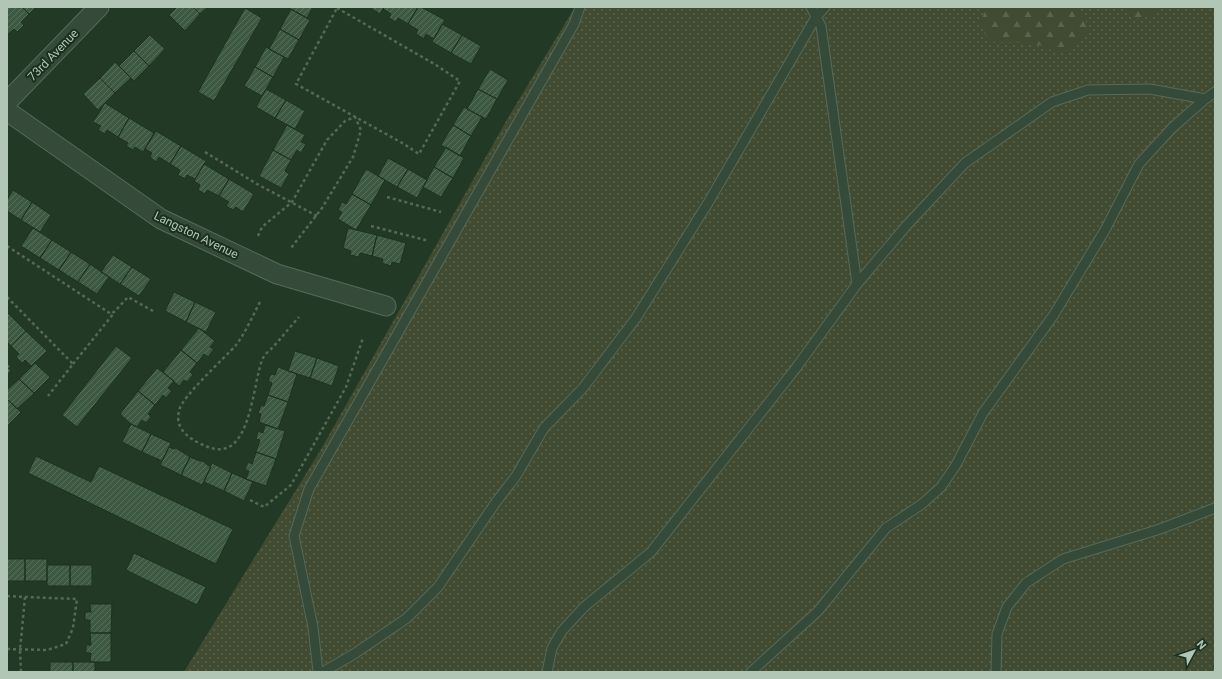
<svg xmlns="http://www.w3.org/2000/svg" width="1222" height="679" font-family="Roboto,sans-serif">
	<defs>
		<pattern id="grass-dots" width="8" height="8" patternUnits="userSpaceOnUse"><rect width="8" height="8" fill="#414b32"/><path d="M2 2h.1M6 6h.1" fill="none" stroke="#5a634d" stroke-width="1.8" stroke-linecap="round"/></pattern>
		<pattern id="forest-firs" width="22" height="20" patternUnits="userSpaceOnUse"><rect width="22" height="20" fill="#414b32"/><path d="M5 1l3.5 6h-7zM16 11l3.5 6h-7z" fill="#5a634d"/></pattern>
		<pattern id="building-hatch" width="6" height="6" patternUnits="userSpaceOnUse"><rect width="6" height="6" fill="#3e5942"/><path d="M-1 1l2-2M0 6l6-6M5 7l2-2" fill="none" stroke="#586f5b"/></pattern>
	</defs>
	<rect width="100%" height="100%" fill="#223a25"/>
	<path fill="url(#grass-dots)" d="M575 7H1215V672H184L320 451 509 116Z"/>
	<path fill="url(#forest-firs)" d="M982 7H1074C1078 11 1083 16 1086 22 1092 37 1072 51 1059 52 1053 53 1046 46 1039 45 1024 41 1008 42 993 42L985 34 980 24 985 11Z
		M1125 7H1163L1154 16 1135 19 1130 15Z"/>
	<path fill="url(#building-hatch)" stroke="#1d3120" d="M7 7H22L29 14 21 22 24 25 17 32 14 29 8 34 7 33Z
		M22 7H36L29 14Z
		M177 7H193L200 14 185 31 169 15Z
		M193 7H208L200 14Z
		M287 7H313L307 18Z
		M369 7H384L380 14Z
		M384 7H418L408 24 398 18 396 22 389 18 391 14 383 9Z
		M418 7H421L445 20 434 39 426 34 424 39 416 34 418 30 408 24Z
		M245 8 262 18 214 101 198 92Z
		M291 9 310 20 299 40 280 29Z
		M442 24 462 35 451 53 432 42Z
		M280 29 299 40 288 59 269 49Z
		M150 35 165 49 149 66 134 51Z
		M462 35 481 46 471 64 451 53Z
		M266 47 284 57 273 77 255 67Z
		M134 51 149 66 134 81 119 66Z
		M115 62 131 78 115 93 100 78Z
		M255 67 273 77 262 96 244 86Z
		M490 69 508 80 497 99 478 89Z
		M100 78 115 93 98 110 83 94Z
		M266 89 286 100 275 118 256 107Z
		M478 89 497 99 486 119 467 109Z
		M286 100 305 111 295 129 275 118Z
		M105 103 129 118 118 137 107 130 105 134 98 130 101 126 93 122Z
		M464 107 482 117 471 136 453 125Z
		M129 118 154 133 143 152 135 147 133 150 126 146 128 143 118 137Z
		M287 125 305 135 301 142 306 144 301 153 297 150 291 160 273 150Z
		M453 125 471 136 460 156 441 145Z
		M156 131 181 146 170 164 159 157 156 162 150 157 152 153 145 149Z
		M181 146 206 161 195 179 187 175 185 179 178 175 180 170 170 164Z
		M446 147 464 158 453 178 434 167Z
		M273 150 291 160 285 171 289 174 281 188 259 176Z
		M388 158 408 169 397 187 378 176Z
		M204 164 229 179 219 196 207 190 205 194 198 190 200 185 194 181Z
		M434 167 453 178 441 197 423 187Z
		M366 169 385 180 371 205 352 194Z
		M408 169 427 180 417 198 397 187Z
		M229 179 254 194 243 212 236 207 233 210 226 206 229 202 219 196Z
		M13 190 32 202 21 220 7 211V200Z
		M352 194 371 205 356 230 338 219 342 212 338 210 342 202 346 204Z
		M32 202 51 215 40 232 21 220Z
		M33 228 52 240 40 258 21 246Z
		M348 228 377 235 372 256 360 253 359 257 350 255 351 251 343 248Z
		M377 235 406 243 400 264 392 262 391 266 382 263 383 259 372 256Z
		M52 240 71 252 59 270 40 258Z
		M71 252 90 264 78 282 59 270Z
		M113 255 132 267 120 284 101 272Z
		M90 264 109 277 97 294 78 282Z
		M132 267 151 279 139 296 120 284Z
		M174 292 195 302 186 322 165 311Z
		M195 302 216 312 206 332 186 322Z
		M7 312 26 331 11 346 7 342Z
		M199 328 215 341 210 347 214 349 208 357 204 354 197 363 181 350Z
		M26 331 47 351 31 366 25 360 22 363 16 357 19 354 11 346Z
		M116 346 132 358 77 427 62 415Z
		M181 350 197 363 190 372 193 375 187 382 184 380 179 386 163 372Z
		M295 351 317 358 310 378 288 371Z
		M317 358 339 366 332 386 310 378Z
		M35 363 50 377 34 393 19 379Z
		M278 367 297 374 288 402 268 395 272 383 268 381 271 374 275 375Z
		M157 368 174 381 168 388 172 391 166 398 163 395 155 405 138 391Z
		M19 379 34 393 17 409 7 399V390Z
		M138 391 155 405 148 414 151 417 146 423 142 420 137 427 131 424 120 414Z
		M268 395 288 402 278 429 259 422 261 414 258 413 261 405 264 406Z
		M7 399 21 412 7 426Z
		M131 424 151 434 142 452 122 442Z
		M265 425 285 431 276 459 256 452 260 440 256 439 258 431 263 433Z
		M151 434 171 443 162 461 142 452Z
		M169 447 174 449 176 448 190 457 181 475 160 465Z
		M256 452 276 459 266 486 246 479 249 471 245 470 248 462 252 464Z
		M36 456 91 482 99 466 233 529 216 564 28 473Z
		M190 457 200 461H202L206 463V464L211 467 202 485 181 475Z
		M212 463 232 473 224 491 204 482Z
		M232 473 253 482 244 501 224 491Z
		M134 553 206 587 197 605 126 570Z
		M7 559H25V581H7Z
		M25 559H47V581H25Z
		M47 565H70V586H47Z
		M70 565H92V586H70Z
		M90 604H112L111 633H90V620H85V612H91Z
		M90 633H111V662H90L91 653H86V645H91Z
		M50 662H73V672H50Z
		M73 662H95V672H73Z"/>
	<g fill="none" stroke-linecap="round" stroke-linejoin="round">
		<defs>
			<path id="lane" d="M1205 99 1215 92
				M318 672 313 627 294 536 309 489 574 24 580 7
				M323 672 354 654 407 618 438 587 496 502 516 476 544 428 583 388 636 318 708 203 816 17 825 7
				M547 672 552 648 562 631 584 607 651 552 796 368 857 284 821 26 811 7
				M751 672 818 611 886 528 922 504 941 487 956 465 983 413 1053 316 1105 230 1139 164 1172 128 1205 99 1150 89 1088 90 1052 102 965 163 907 225 857 284
				M996 672 997 634 1007 607 1026 583 1063 559 1160 529 1215 508"/>
			<path id="street" d="M7 102 99 7
				M7 111 161 219 277 274 386 306"/>
		</defs>
		<use href="#lane" stroke="#566b5a" stroke-width="11"/>
		<use href="#street" stroke="#566b5a" stroke-width="21"/>
		<path stroke="#586853" stroke-width="2.5" stroke-dasharray="3 3" stroke-linecap="butt" d="M337 8 436 65 460 81 419 154 404 144 296 84Z
			M205 152 257 184 317 216
			M387 197 441 212
			M371 226 429 241
			M258 236 262 227 292 202 327 140 345 121 355 117 361 130 353 157 322 208 291 248
			M7 246 111 314 115 311 128 297 153 311
			M7 297 73 364 48 396
			M260 302C252 317 246 332 236 345 225 358 181 397 179 411 174 431 193 441 208 447 252 464 252 382 263 358 265 354 270 350 273 347 282 337 290 327 299 317
			M73 364 114 313
			M7 365 10 369 7 372
			M250 500 264 507 291 485 346 387 363 338
			M7 596 25 597 20 650 21 672
			M7 649 47 650 66 644 73 628 77 599 25 597"/>
		<use href="#lane" stroke="#364a39" stroke-width="9"/>
		<use href="#street" stroke="#364a39" stroke-width="19"/>
	</g>
	<g text-anchor="middle" dominant-baseline="central" stroke-width="4" stroke-linejoin="round" paint-order="stroke">
		<g font-size="12" fill="#b1c6b5" stroke="#1b2f1e">
			<text transform="translate(53 55) rotate(-46)">73rd Avenue</text>
			<text transform="translate(196 235) rotate(26)">Langston Avenue</text>
		</g>
	</g>
	<rect width="1222" height="679" fill="none" stroke="#b1c6b5" stroke-width="16"/>
	<g transform="translate(1194 651) rotate(50)" stroke="#1b2f1e" stroke-width="3" paint-order="stroke">
	<path d="M0-3L7 15L0 10L-7 15Z" fill="#b1c6b5"/>
	<text y="-6" font-size="11" font-weight="bold" text-anchor="middle" fill="#b1c6b5">N</text>
	</g>
</svg>
